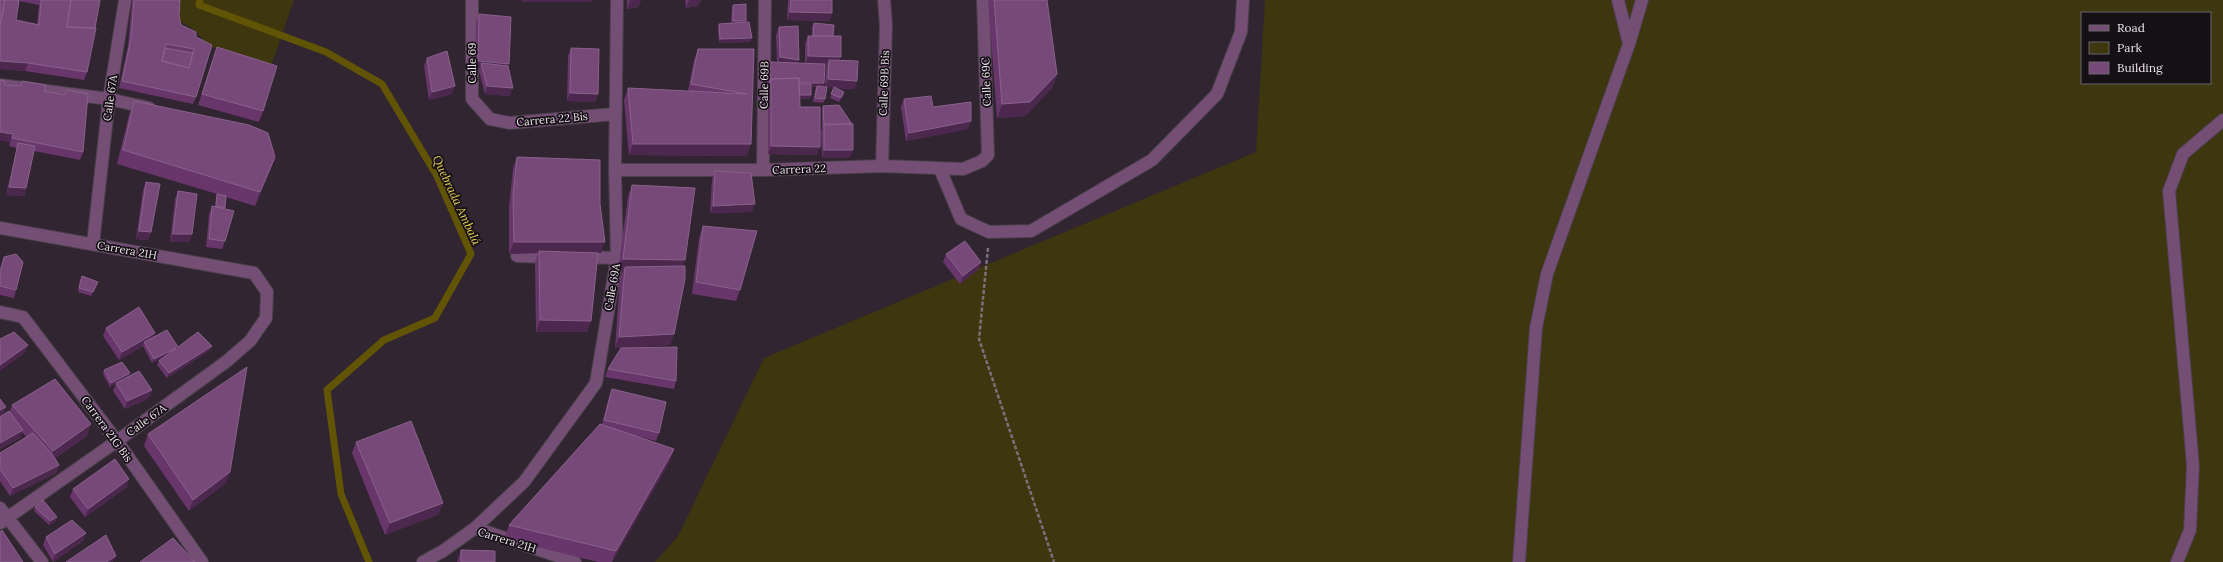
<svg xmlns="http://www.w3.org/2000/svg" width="2223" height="562" font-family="Lora,serif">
	<rect width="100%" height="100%" fill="#302530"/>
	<path fill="#3e360e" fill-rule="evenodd" d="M177 0H294L271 66 209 46 193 29 179 21Z
		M1265 0H2223V562H655L678 536 764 358 1256 152ZM2082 13H2210V83H2082Z"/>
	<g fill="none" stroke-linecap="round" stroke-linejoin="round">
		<path stroke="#625405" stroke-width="7" d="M200 0 199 5 326 52 382 84 437 176 471 254 435 318 384 340 327 390 341 494 369 562"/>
		<defs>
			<path id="minor" d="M472 0V99L490 119 510 123 615 114
				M1618 0 1629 44
				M0 85 109 99 149 108
				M882 166 886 25 884 0
				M940 169 961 219 989 232 1031 231 1152 160 1217 94 1241 32 1243 0
				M615 170H763L882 166 963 169 982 161 988 155 983 0
				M763 170 765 0
				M0 228 254 273 267 292 266 318 250 341 227 361 117 441 0 523
				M93 244 109 99 125 0
				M517 256 552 257
				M582 257 617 258
				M0 312 23 317 117 441 202 562
				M0 508 42 562
				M475 528 575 562
				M423 562 443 551 475 528 524 482 596 383 617 258 615 170 617 0
				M1519 562 1536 328 1547 274 1629 44 1642 0
				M2177 562 2190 530 2193 466 2169 191 2183 154 2223 120"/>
		</defs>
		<use href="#minor" stroke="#4a404a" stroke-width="14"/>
		<path stroke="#7b717b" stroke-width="2.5" stroke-dasharray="4 2" stroke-linecap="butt" d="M988 248 979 339 1054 562"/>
		<use href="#minor" stroke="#744e75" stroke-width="12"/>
	</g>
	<path fill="#69366c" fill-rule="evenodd" d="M0 0H100L87 72 84 80 25 71 0 69ZM19 1 39 5 37 24 16 20Z
		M132 0H180L179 16 181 25 196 37V97L193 104 119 88 128 46Z
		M627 0H641L638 7 627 9Z
		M685 0H701L698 6 686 8Z
		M788 0H832V13L829 21 787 20Z
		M988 0H1047L1057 74 1052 88 1025 116 997 118Z
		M733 5 746 21 745 23 750 42 719 43 718 28 719 24 731 23 732 9Z
		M479 14 508 66 510 96 485 94 479 71V69H475L476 22Z
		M814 23 833 36 839 60 857 81 854 89 835 88 842 96 839 102 830 98 834 87H825L826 67 827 64H825L824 83 823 87 825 99 823 103 813 102 816 87H811V95L809 99H799L800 107 817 155 768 154V66L770 62H777L776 35 779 27 798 63H805V44L808 36H812V27Z
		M217 47 263 111 259 122 198 105Z
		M571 48 598 94 595 102 567 101 568 56Z
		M698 49H754L747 156 629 155 624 100 628 88 688 91 694 60Z
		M427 58 452 94 429 100 424 66Z
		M0 80 4 85 20 86 22 81 44 91 64 95 66 90 83 152 80 160 34 151 26 188 24 196 6 195 17 148 9 146 10 142 0 140Z
		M904 99 933 107 968 129 906 141 901 107Z
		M134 101 275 157 270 171 255 206 226 197 225 209V241L222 249 206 247 209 214 212 206 215 207 216 198 217 194 117 164 129 115Z
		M823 106 850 158H822L821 132 822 129V110Z
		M517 157 601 253H598L591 321 587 332H536L535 262 538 253 509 254V208L513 168Z
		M715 171 752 212 710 213 712 179Z
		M146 182 151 232 148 240 136 239 143 190Z
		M632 185 683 266 674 334 670 345 615 348 620 278 623 270H618L628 196Z
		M178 191 192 234 189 242H170L175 199Z
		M703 226 740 290 736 301 692 294 699 238Z
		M946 254 981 262 978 270 960 284 943 262Z
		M4 257 16 290 14 298 0 295V270Z
		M82 276 98 282 91 296 78 292 80 280Z
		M106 328 154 337 178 347 210 350 167 378 157 365 159 361 163 358 152 363 143 346 119 360 103 336Z
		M608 369 676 381 674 389 605 377Z
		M104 370 129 376 149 398 125 409 113 391 116 384 110 387 103 374Z
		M612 389 659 433 656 441 637 436 674 449 669 463 612 562H598L504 539 509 525 602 424 609 397Z
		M12 405 87 436 55 458 59 465 56 473 10 496 0 481V453L26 437 22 432 20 438 0 449V417L10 411Z
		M148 434 226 483 189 511 144 446Z
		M356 442 439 514 385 535 352 453Z
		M127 487 85 517 70 497 73 489Z
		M35 507 56 521 49 525 34 511Z
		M86 533 83 541 53 562 43 545 46 537Z
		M461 550 495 562H457Z"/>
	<path fill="#4c274e" d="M522 0H592L591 2H521Z
		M630 0H641L638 7 627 9Z
		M689 0H701L698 6 686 8Z
		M790 12 832 13 829 21 787 20Z
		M733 21H746L745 25H731Z
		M752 38 750 42 719 43 720 39Z
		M808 56 841 57 838 64 829 60 827 64H805Z
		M780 57 799 60 796 68 777 65Z
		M0 61 28 63 25 71 0 69Z
		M478 61 509 64 506 72 481 63 479 69H475Z
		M1057 74 1052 88 1025 116 997 118 1002 104Z
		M828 79 857 81 854 89 825 87Z
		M771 83H824L823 87H798Z
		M455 86 452 94 429 100 432 92Z
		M487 86 513 88 510 96 485 94Z
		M570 93 598 94 595 102 567 101Z
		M800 95H811L809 99H799Z
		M971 121 968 129 906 141 909 133Z
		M0 132 13 134 10 142 0 140Z
		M633 144H751L747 156 629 155Z
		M771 146 820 147 817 155 768 154Z
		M824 150H853L850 158H822Z
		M275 157 270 171 255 206 260 192Z
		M9 187 26 188 24 196 6 195Z
		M755 204 752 212 710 213 713 206Z
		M139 231 151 232 148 240 136 239Z
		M173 234H192L189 242H170Z
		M514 242H605L601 253H539V251L538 253 509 254Z
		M623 259 685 260 681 272 625 267 623 270H618Z
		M981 262 978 270 960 284 963 276Z
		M540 320 591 321 587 332H536Z
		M155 333 152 341 144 342 143 346 119 360 122 352Z
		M674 334 670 345 615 348 619 337Z
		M28 345 25 353 0 371V365Z
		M212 346 210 350 167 378 169 373Z
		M176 348 174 352 152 363 154 359Z
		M130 373 129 377 110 387 111 383Z
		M152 390 149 398 125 409 127 401Z
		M6 407 3 415 0 417V410Z
		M91 424 87 436 49 463 53 451Z
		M23 430 20 438 0 449V443Z
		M674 449 669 463 612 562 616 551Z
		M59 465 56 473 10 496 13 488Z
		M230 472 226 483 189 511 193 500Z
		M129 479 127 487 85 517 88 509Z
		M443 503 439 514 385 535 390 523Z
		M57 517 56 521 49 525 50 521Z
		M86 533 83 541 53 562 55 554Z
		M116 556 113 562H106Z"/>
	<path fill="#774979" stroke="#89618b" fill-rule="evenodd" d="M0 0H5L0 26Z
		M5 0H15L19 1 16 20 39 25 41 0H71L67 27 96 28 87 72 28 63 0 61V26Z
		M71 0H100L95 28 67 27Z
		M134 0H180L179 16 181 25 196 32V37L212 45 196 97 122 81 131 38ZM166 44 194 49 189 68 162 61Z
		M791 0H832V13L790 12Z
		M994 0H1047L1057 74 1030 102 1002 104Z
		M746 4V21H733V5Z
		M479 14 511 17 509 64 478 61Z
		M749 22 752 38 720 39 719 24Z
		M814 23 834 25 833 36H813Z
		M798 26 799 60 780 57 779 27Z
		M808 36H841V57L808 56Z
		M217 47 277 66 263 111 202 94Z
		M165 48 193 53 189 68 162 61Z
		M571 48 599 49 598 94 570 93Z
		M698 49H754L751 144H633L628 88 747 94 691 84Z
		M447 51 455 86 432 92 427 58Z
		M829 60 858 61 857 81 828 79Z
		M770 62 825 64 824 83H799V78L771 79 770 83Z
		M481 63 508 66 513 88 487 86Z
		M799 78 800 107H820V147L771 146V79Z
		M0 80 5 81 4 85 21 86 22 81 46 85 44 91 65 95 66 90 88 94 83 152 12 138 13 134 0 132Z
		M799 84H811V95H800L799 91Z
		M817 86 827 87 825 99 815 98Z
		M834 87 844 92 841 98 831 94Z
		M931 96 933 107 971 102V121L909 133 904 99Z
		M134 101 249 125 268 133 275 157 260 192 123 150Z
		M839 105 852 124 824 125 823 106Z
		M824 124H853V150H824Z
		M18 143 35 146 26 188 9 187Z
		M517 157 600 160V204L605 242H514L513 196Z
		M715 171 751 173 755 204 713 206Z
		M146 182 160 184 151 232 139 231Z
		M632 185 695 188 685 260 623 259Z
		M178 191 197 194 192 234H173Z
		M217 194 226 196 225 208 216 206Z
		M212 206 234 211 225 241 209 239Z
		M703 226 757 231 740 290 696 282Z
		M965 241 981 262 963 276 946 254Z
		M539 251 598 253 591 321 540 320Z
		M16 254 23 262 16 290 0 286V272L4 257Z
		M685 266V279L674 334 619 337 625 267Z
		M82 276 98 282 93 292 79 288Z
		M139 307 155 333 122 352 106 328Z
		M167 330 178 347 198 332 212 346 169 373 159 361 176 348 154 359 144 342Z
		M14 332 28 345 0 365V339Z
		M677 347 676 381 608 369 621 348Z
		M122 362 130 373 111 383 104 370Z
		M247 367 230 472 193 500 148 434Z
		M139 371 152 390 127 401 116 383Z
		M55 379 91 424 53 451 12 405Z
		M612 389 666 402 659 433 604 420Z
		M0 399 6 407 0 410Z
		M9 411 23 430 0 443V417Z
		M411 421 443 503 390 523 356 442Z
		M600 424 674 449 616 551 509 525Z
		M33 433 52 454 59 465 13 488 0 469V453Z
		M115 459 129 479 88 509 73 489Z
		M43 500 57 517 50 521 35 507Z
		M72 520 86 533 55 554 46 537Z
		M2 530 23 562H0V532Z
		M106 535 116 556 106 562H66Z
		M173 538 195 562H140Z
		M461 550 495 551V562H461Z"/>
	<g text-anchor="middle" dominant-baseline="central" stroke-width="3.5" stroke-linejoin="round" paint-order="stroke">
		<g font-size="11" fill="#ece4ec" stroke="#151015">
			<text transform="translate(472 63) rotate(-90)">Calle 69</text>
			<text transform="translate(986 82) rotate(-92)">Calle 69C</text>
			<text transform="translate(884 83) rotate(-88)">Calle 69B Bis</text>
			<text transform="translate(764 85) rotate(-89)">Calle 69B</text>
			<text transform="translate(110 98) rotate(-82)">Calle 67A</text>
			<text transform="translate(552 119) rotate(-5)">Carrera 22 Bis</text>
			<text transform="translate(799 169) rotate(-2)">Carrera 22</text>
			<text transform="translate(127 250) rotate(10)">Carrera 21H</text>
			<text transform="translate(612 287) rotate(-80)">Calle 69A</text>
			<text transform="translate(146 420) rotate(-36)">Calle 67A</text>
			<text transform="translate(107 429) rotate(54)">Carrera 21G Bis</text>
			<text transform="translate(507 540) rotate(17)">Carrera 21H</text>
		</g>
		<g font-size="12" font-style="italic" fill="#e6cd53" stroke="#151015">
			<text transform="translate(457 200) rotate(65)">Quebrada Ambalá</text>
		</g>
	</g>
	<rect x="2081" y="12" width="130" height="72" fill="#151015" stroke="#6b656b"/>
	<rect x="2089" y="25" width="20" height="6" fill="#744e75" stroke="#6b656b"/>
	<text x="2117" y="32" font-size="12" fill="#ece4ec">Road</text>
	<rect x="2089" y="42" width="20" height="12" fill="#3e360e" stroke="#6b656b"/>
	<text x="2117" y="52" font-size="12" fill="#ece4ec">Park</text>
	<rect x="2089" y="62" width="20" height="12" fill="#774979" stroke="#6b656b"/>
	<text x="2117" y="72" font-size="12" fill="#ece4ec">Building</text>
</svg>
